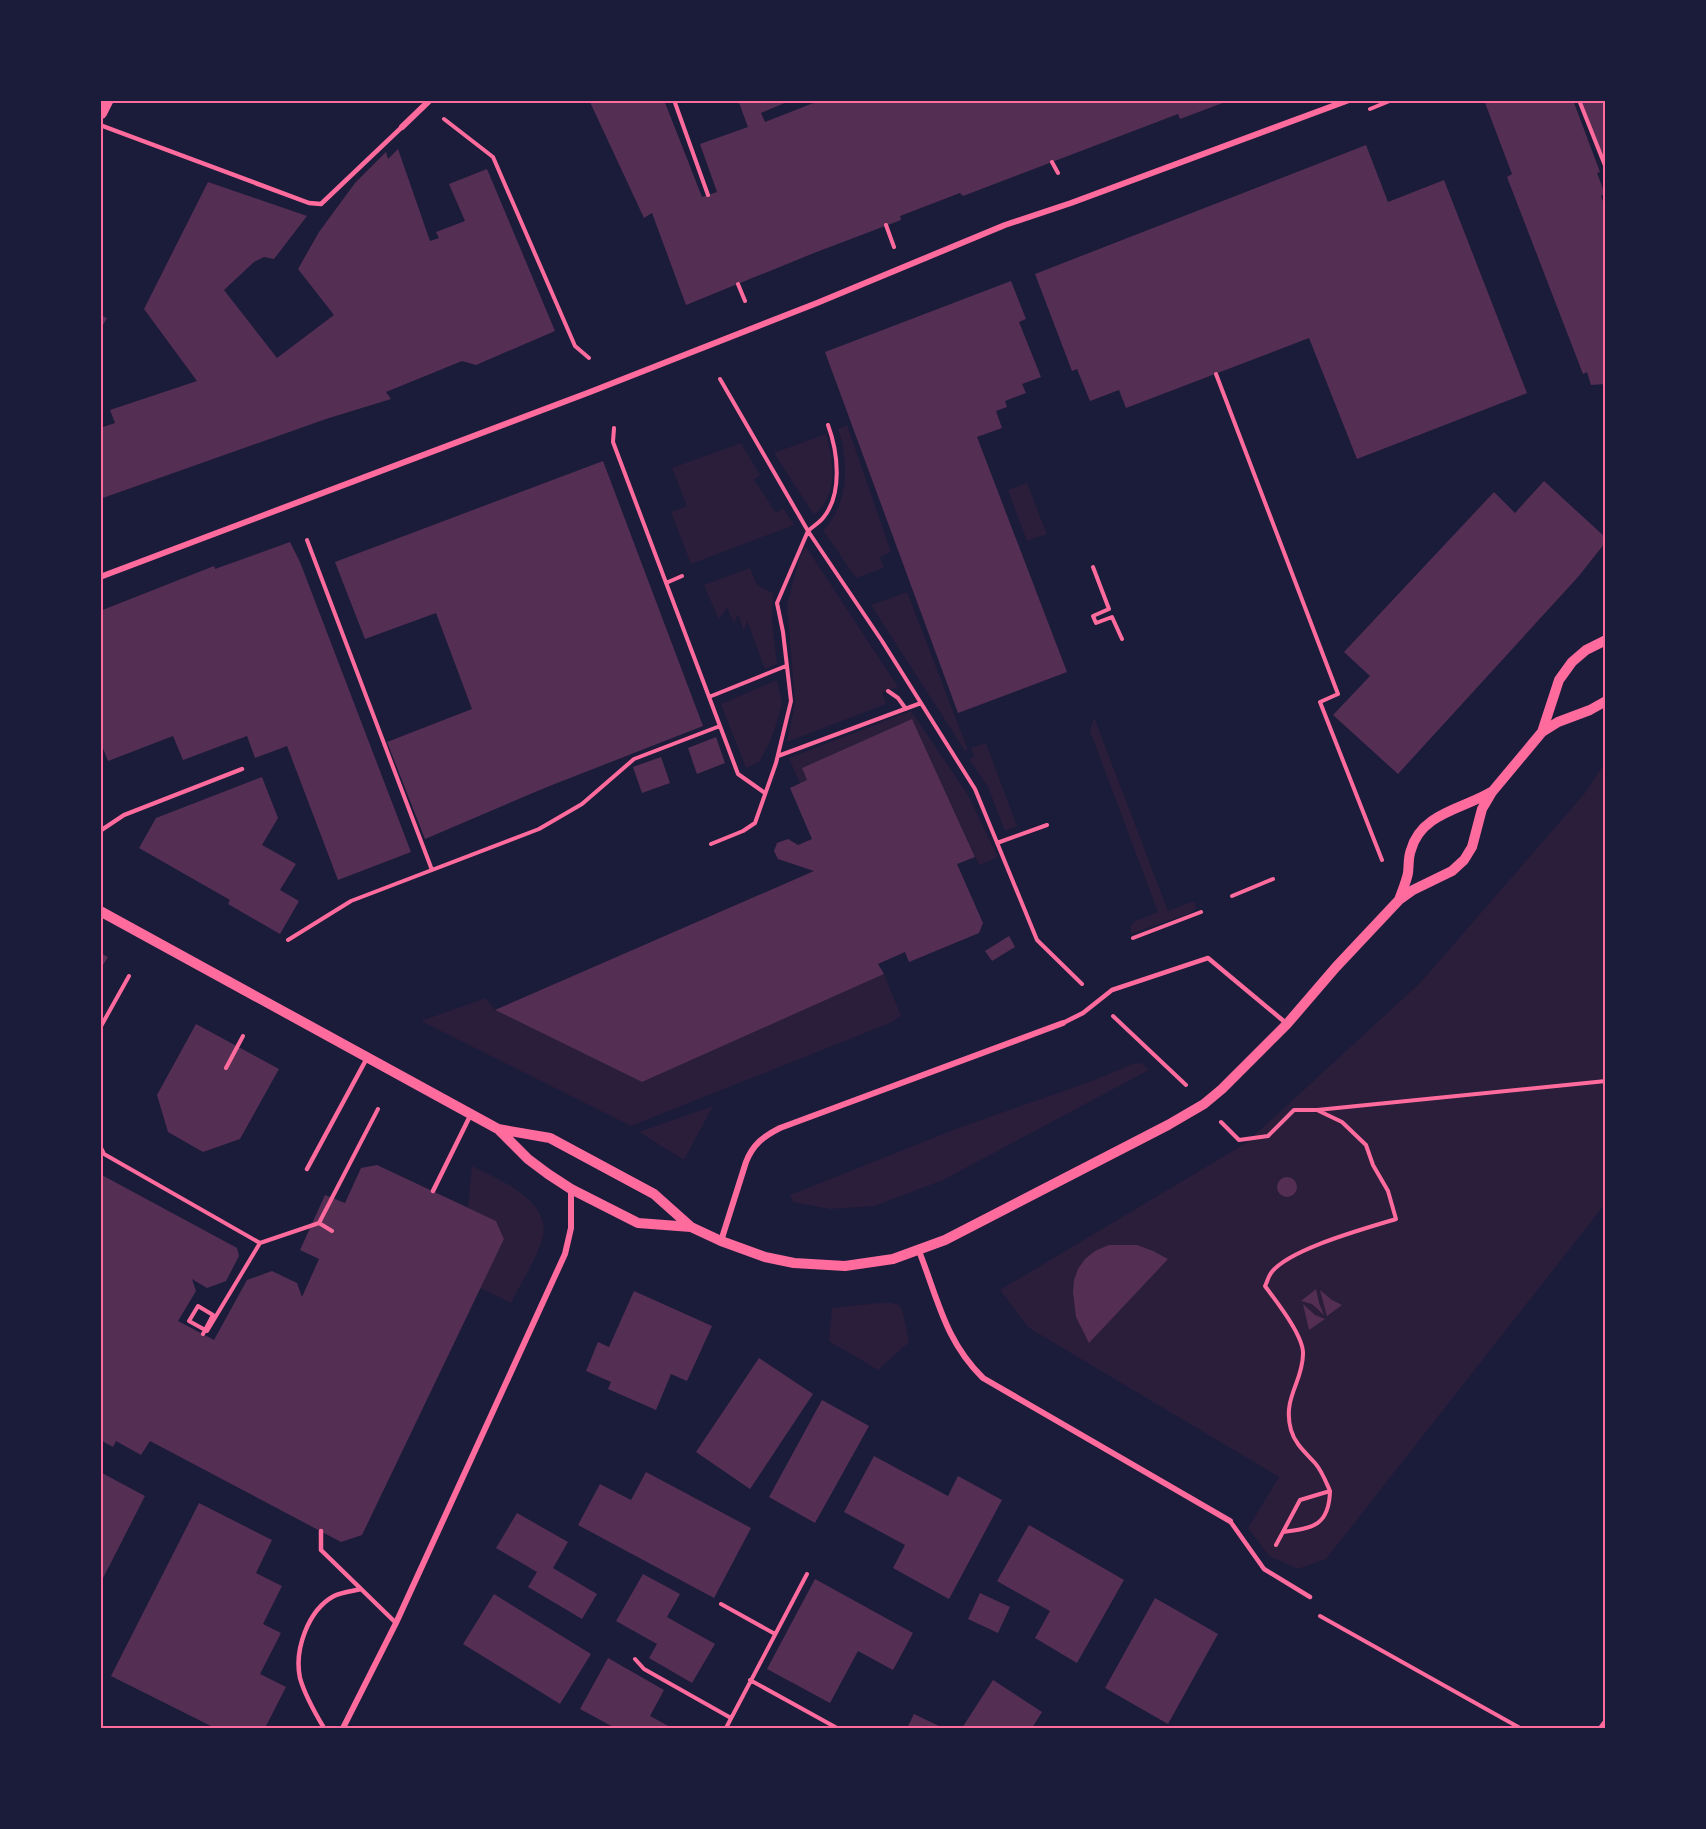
<svg xmlns="http://www.w3.org/2000/svg" width="1706" height="1829" font-family="'Public Sans',sans-serif">
	<rect width="100%" height="100%" fill="#1b1b3a"/>
	<path fill="#2a1e3b" d="M847 425 891 552 880 557 884 568 856 578 823 530C849 506 849 460 838 429Z
		M826 434C834 462 839 494 814 515L774 453Z
		M741 443 760 475 754 480 776 513 783 508 794 525 691 564 671 512 687 506 672 468Z
		M1027 483 1047 534 1027 541 1008 490Z
		M806 547 898 687 882 693 886 704 787 742 795 703 787 605 800 556Z
		M750 568 757 585 773 593 772 622 777 664 765 669 747 621 744 631 738 614 734 624 727 607 719 620 704 585Z
		M907 592 968 750 965 751 871 605Z
		M777 680 782 704 776 725 768 746 759 762 746 768 721 704Z
		M911 711 968 795 998 857 979 865 912 719 802 768 807 780 800 784 789 758Z
		M1094 717 1168 911 1191 902H1195L1196 909 1190 913 1131 934V925L1136 921 1158 912 1090 731Z
		M986 743 1017 826 1005 831 988 787 969 759 974 757 971 748Z
		M1605 762V1204L1326 1559 1298 1569 1269 1556 1248 1528 1279 1477 1029 1328 1000 1290 1246 1143 1420 983 1585 793Z
		M884 974 901 1016 890 1023 631 1126 421 1021 486 998 495 1010 642 1082Z
		M1141 1063 1149 1070 943 1180 874 1206 830 1209 793 1202 790 1195 961 1127 1095 1080 1132 1064Z
		M713 1106 684 1160 639 1132Z
		M472 1166C497 1179 550 1199 543 1236 540 1253 519 1286 511 1303L480 1288 504 1239 496 1221 468 1208Z
		M880 1303H890L899 1305 903 1313 909 1342 878 1370 829 1341 832 1308Z"/>
	<path fill="#542f53" d="M589 100H664L702 197 717 192 700 144 748 127 738 100H792L761 113 765 122 816 102V100L1228 101 1180 119 1178 114 963 196 960 193 900 216 901 220 814 253 686 305 652 213 644 218Z
		M1484 100H1573L1600 172 1597 173 1605 194 1601 196 1605 207V384L1591 385 1587 372 1583 374 1507 177 1512 174Z
		M1581 100H1605V162Z
		M1366 145 1388 202 1444 180 1527 393 1357 459 1309 338 1126 408 1119 390 1090 401 1077 369 1072 371 1035 274Z
		M398 149 430 241 439 238 436 232 465 221 449 184 487 169 555 331 476 365 462 361 386 392 391 399 326 419 100 499V428L115 423 110 410 197 381 144 309 208 182 307 216 274 259 264 257 254 262 224 290 277 358 334 315 298 269 319 232 355 183 386 152 388 159Z
		M1011 281 1026 319 1019 322 1041 377 1022 384 1026 393 1005 401 1007 407 996 411 1002 428 977 437 1067 672 958 713 825 352Z
		M100 315 107 318 100 330Z
		M603 461 703 726 547 787 425 839 387 742 472 709 436 613 365 639 335 562Z
		M1544 481 1605 537V543L1578 577 1398 774 1333 715 1370 676 1344 652 1494 492 1515 513Z
		M290 542 300 562 411 852 338 880 287 746 255 758 247 736 183 760 173 736 108 761 100 741V611L214 566 215 569Z
		M912 719 975 857 957 864 983 923 979 933 909 962 905 952 878 964 884 974 642 1082 495 1010 814 871 778 859 774 851 777 843 788 839 798 845 812 839 790 788 807 780 802 768Z
		M716 737 725 763 697 774 688 748Z
		M661 757 670 783 642 793 633 767Z
		M262 777 278 818 262 845 296 864 280 890 299 901 280 934 228 904 230 900 139 848 156 818Z
		M1009 936 1015 947 992 961 985 951Z
		M100 953 108 957 100 970Z
		M196 1024 279 1069 240 1139 203 1152 168 1132 157 1095Z
		M377 1165 496 1221 504 1239 362 1535 341 1542 150 1441 141 1455 116 1441 113 1447 100 1440V1174L237 1248 239 1256 226 1281 207 1288 192 1279 196 1291 178 1321 214 1340 247 1280 272 1271 297 1283 302 1297 319 1259 300 1250 325 1195 345 1203 361 1168Z
		M1277 1187a10 10 0 1 1 20 0a10 10 0 1 1-20 0Z
		M1109 1245H1137L1153 1251 1168 1259 1089 1343 1076 1317 1073 1292 1074 1280 1078 1269 1085 1259 1095 1251Z
		M1316 1289 1319 1303 1324 1315 1312 1304 1301 1301Z
		M1320 1290 1332 1300 1342 1305 1327 1316Z
		M634 1291 712 1326 687 1381 671 1374 656 1410 608 1389 611 1382 586 1371 598 1342 609 1347Z
		M1303 1304 1315 1315 1325 1319 1309 1330Z
		M759 1358 813 1394 750 1489 696 1452Z
		M822 1400 869 1426 815 1523 769 1497Z
		M874 1456 948 1496 958 1476 1002 1500 949 1599 893 1568 905 1545 844 1512Z
		M646 1472 751 1528 714 1598 578 1525 600 1484 631 1500Z
		M102 1473 145 1496 100 1584V1475Z
		M199 1503 272 1540 256 1573 282 1586 263 1624 281 1633 260 1674 286 1687 265 1728H215L111 1676Z
		M517 1513 568 1542 553 1568 597 1594 582 1619 528 1587 537 1572 496 1548Z
		M1029 1525 1124 1580 1077 1663 1035 1638 1050 1611 997 1581Z
		M643 1574 680 1594 667 1617 715 1644 692 1683 649 1658 657 1644 616 1621Z
		M815 1579 913 1633 893 1670 858 1651 830 1703 767 1669Z
		M980 1593 1010 1607 998 1633 968 1619Z
		M494 1594 591 1654 560 1704 463 1644Z
		M1155 1598 1218 1634 1168 1724 1105 1688Z
		M608 1658 664 1690 650 1716 672 1728H615L580 1709Z
		M993 1680 1042 1712 1032 1728H962Z
		M914 1714 943 1728H907Z"/>
	<g fill="none" stroke-linecap="round" stroke-linejoin="round">
		<path stroke="#ff6b9d" stroke-width="4" d="M674 100 708 195
			M1579 100 1606 168
			M1370 109 1392 100
			M444 119 493 157 575 346 589 358
			M1052 162 1058 173
			M1606 179V185
			M886 225 894 247
			M738 284 745 301
			M1216 374 1338 694 1320 702 1382 860
			M828 425C838 452 843 494 823 518 819 523 812 527 808 531L882 641 975 789 1037 940 1082 984
			M307 540 432 870
			M1093 567 1109 609 1093 616 1096 623 1112 617 1122 639
			M666 583 682 576
			M888 691 898 698 906 709
			M709 697 786 666
			M720 726 738 774 765 793
			M778 756 921 703
			M997 843 1047 825
			M711 844 743 831 755 823 776 763 791 701 783 632 777 603 808 531 720 379
			M1232 896 1273 879
			M1133 938 1201 912
			M288 940 351 901 539 829 582 804 634 759 720 726 613 442 614 428
			M1113 1016 1186 1085
			M100 1028 129 976
			M226 1068 243 1036
			M1317 1110 1606 1081
			M1221 1122 1239 1140 1268 1136 1294 1110H1317L1342 1122 1366 1145 1373 1165 1388 1191 1396 1219C1367 1228 1288 1249 1271 1273 1268 1277 1267 1283 1265 1286 1276 1301 1304 1336 1303 1354 1303 1382 1282 1398 1291 1430 1295 1444 1305 1452 1315 1463 1322 1471 1326 1482 1330 1491L1300 1500 1276 1545
			M100 1146 104 1154 260 1243 319 1223 378 1109
			M319 1223 332 1231
			M203 1334 213 1315 198 1306 189 1321 207 1331 260 1243
			M1283 1532C1313 1528 1329 1526 1330 1491
			M721 1604 775 1634
			M1320 1616 1520 1728
			M635 1659 644 1669 731 1718
			M750 1680 837 1728
			M726 1728 807 1574
			M1600 1728 1606 1720"/>
		<path stroke="#ff6b9d" stroke-width="4.5" d="M100 125 309 203 321 204 402 127
			M100 831 124 815 242 769
			M1063 1023 1083 1013 1112 990 1208 958 1286 1023
			M307 1169 367 1058
			M433 1191 471 1114
			M1230 1521 1264 1569 1310 1597
			M321 1531V1550L396 1623
			M324 1728C315 1713 305 1696 300 1678 294 1650 308 1610 334 1596 342 1592 353 1591 361 1589"/>
		<path stroke="#ff6b9d" stroke-width="6" d="M402 127 430 100
			M100 577 590 392 817 303 1005 225 1071 203 1349 100
			M721 1241 746 1162C753 1144 764 1136 780 1128L1063 1023
			M919 1251C938 1299 945 1341 983 1378L1230 1521
			M343 1728 396 1623 565 1254 571 1228V1189"/>
		<path stroke="#ff6b9d" stroke-width="10" d="M1542 732 1558 722 1590 710 1606 701
			M1399 900C1402 891 1406 883 1408 873 1409 866 1408 857 1411 850 1421 813 1463 809 1491 792
			M100 911 498 1129 528 1159 548 1174 571 1189 638 1223 691 1227
			M498 1129 550 1138 654 1194 691 1227 721 1241 765 1257 794 1263 845 1266 893 1259 945 1240 1168 1125 1204 1104 1222 1089 1287 1024 1336 967 1399 900 1413 890 1452 871 1464 860 1472 847 1482 809 1492 792 1542 732 1559 680 1572 662 1586 650 1606 640"/>
		<path stroke="#ff6b9d" stroke-width="15" d="M100 112 106 100"/>
	</g>
	<rect width="1706" height="1829" fill="none" stroke="#1b1b3a" stroke-width="204"/>
	<rect x="102" y="102" width="1502" height="1625" fill="none" stroke="#ff6b9d" stroke-width="2"/>
</svg>
